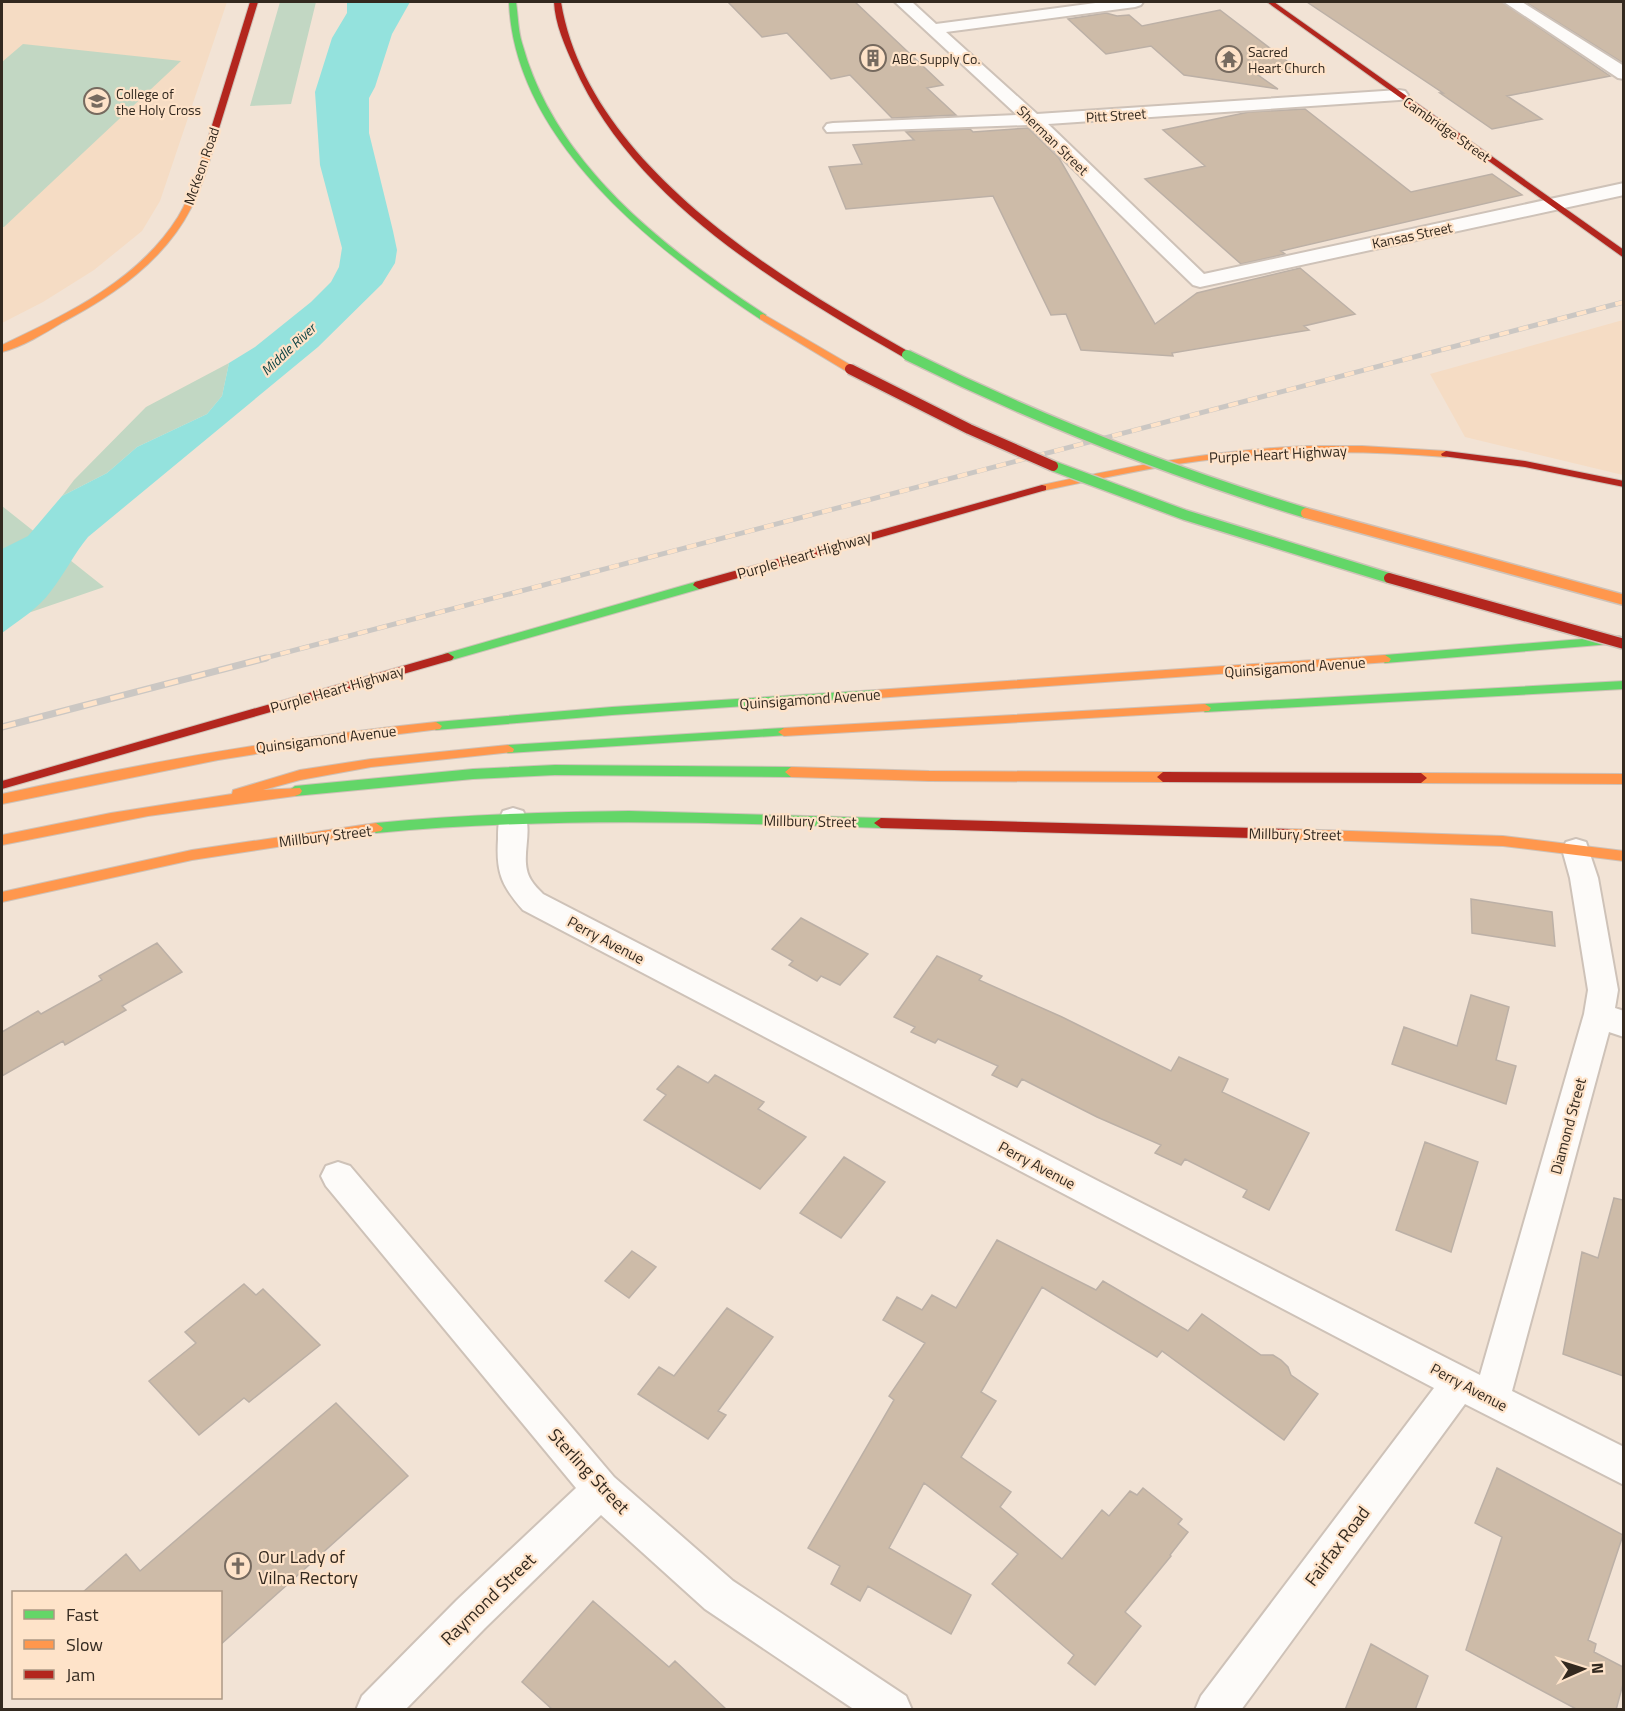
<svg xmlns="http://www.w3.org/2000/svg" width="1625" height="1711" font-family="'Titillium Web',sans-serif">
	<rect width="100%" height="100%" fill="#f2e3d5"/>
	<path fill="#f5dcc4" d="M2 2H227L160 201 142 231 94 270 43 302 2 323Z
		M1623 320V475L1465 437 1430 374Z"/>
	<path fill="#c2d7c3" d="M280 2H316L291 104 250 106Z
		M23 44 181 61 4 227H2V62Z
		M229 363 222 396 207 414 137 447 107 473 62 496 74 480 146 407Z
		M2 506 104 587 2 622Z"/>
	<path fill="#94e2dd" d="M347 2H410L392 34 375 87 369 98V133L393 231 397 250 395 263 382 284 318 347 88 537C74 554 65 573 51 591 38 609 19 620 2 633V549L28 536 62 496 107 473 137 447 207 414 222 396 229 363 255 347 311 302 331 282 339 267 342 248 320 165 315 92 332 38 347 13Z"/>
	<path fill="#cdbba8" stroke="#bcb0a6" stroke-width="1.5" d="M728 2H855L943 85 927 88 956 115 892 118 850 75 831 79 787 33 762 37Z
		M1307 2H1502L1610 76 1507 96 1542 119 1492 129 1440 93H1443Z
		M1525 2H1623V63Z
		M1220 10 1296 68 1258 75 1278 89 1184 75 1151 46 1106 54 1068 19 1106 13 1117 16 1129 15 1142 26Z
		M1305 109 1411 192 1492 174 1522 195 1281 251 1285 254 1241 264 1145 179 1205 166 1163 130 1249 112Z
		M1028 128 1059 158 1155 324 1197 293 1300 268 1355 314 1304 326 1309 330 1172 353 1173 356 1081 350 1066 314 1051 315 993 196 846 209 829 167 862 164 853 145 914 140 906 132 970 129 973 132Z
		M1471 899 1552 912 1555 946 1472 933Z
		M801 918 868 954 840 985 821 976 817 981 789 965 793 961 772 949Z
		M157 943 182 972 122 1006 126 1010 65 1045 63 1041 2 1076V1032L38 1011 41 1014 102 980 99 976Z
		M937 956 982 976 979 980 1062 1017 1171 1071 1179 1057 1228 1079 1222 1092 1309 1133 1269 1210 1243 1197 1247 1190 1185 1159 1181 1165 1155 1153 1161 1145 1097 1117 1022 1079 1017 1087 992 1075 998 1066 938 1039 935 1043 911 1032 915 1027 894 1017Z
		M1471 995 1509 1007 1496 1060 1516 1066 1506 1104 1392 1064 1404 1027 1457 1046Z
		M678 1066 708 1083 715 1075 764 1102 758 1109 806 1137 760 1189 644 1120 666 1095 657 1089Z
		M1425 1142 1478 1162 1451 1252 1396 1230Z
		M844 1157 885 1182 841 1238 800 1213Z
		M1614 1198 1623 1200V1376L1563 1354 1582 1252 1598 1258Z
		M997 1240 1096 1290 1103 1281 1188 1331 1202 1314 1261 1355H1273L1281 1360 1288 1367 1291 1375 1318 1394 1284 1440 1162 1351 1157 1357 1042 1287 981 1392 996 1401 961 1457 1011 1492 1000 1507 1062 1559 1102 1510 1109 1516 1130 1491 1137 1495 1143 1488 1182 1519 1178 1524 1188 1532 1170 1555 1171 1556 1125 1612 1141 1626 1095 1685 1068 1663 1074 1655 992 1584 1018 1554 924 1483 889 1548 971 1595 951 1634 868 1586 860 1601 831 1584 840 1566 808 1548 894 1400 889 1396 925 1343 883 1320 897 1297 922 1310 932 1295 956 1308Z
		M632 1251 656 1267 629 1298 605 1281Z
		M244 1284 256 1295 263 1289 320 1345 249 1402 244 1398 199 1435 149 1381 196 1343 185 1332Z
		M727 1308 773 1337 718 1411 726 1415 708 1439 638 1394 659 1367 674 1376Z
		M336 1403 408 1476 220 1645V1593H82L126 1554 140 1571Z
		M1497 1468 1623 1535 1588 1640 1596 1644 1594 1652 1623 1667V1684L1616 1710H1578L1466 1650 1502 1537 1475 1523Z
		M593 1601 669 1667 675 1661 727 1710H553L522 1682Z
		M1371 1644 1428 1676 1415 1710H1345Z"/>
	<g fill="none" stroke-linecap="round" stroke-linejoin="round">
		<defs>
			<path id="street" d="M895 2H912L936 24 1103 2H1143L1141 5 1135 7 946 32 1037 114 1399 90 1405 91 1408 95 1405 99 1399 100 1048 124 1204 274 1624 183V195L1200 287 1193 285 1028 125 827 132 824 128 827 124 833 123 1017 115Z
				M1504 2H1522L1624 66V79L1618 78Z
				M513 808 523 811C535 831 518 859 531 880 534 885 539 890 543 894L1100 1182 1480 1375 1584 1014 1588 990 1570 878 1562 849 1566 842 1576 839 1586 842 1598 878 1618 990 1615 1008 1624 1011V1037L1609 1032 1512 1391 1624 1447V1485L1465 1404 1241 1710H1195L1201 1696 1434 1388 523 910C501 885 496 872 498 839 498 829 498 820 503 811Z
				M338 1162 350 1166 614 1477 733 1581 906 1696 912 1710H855L705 1609 601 1515 485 1628 405 1710H356L362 1696 457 1600 576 1488 326 1186 321 1176 326 1166Z"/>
			<path id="fast" d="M509 2H516C518 15 518 30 522 43 555 165 665 249 766 315V319H760C654 249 514 140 509 2Z
				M699 581 703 582 705 585 703 588 448 661 442 657 444 654Z
				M1619 636 1624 638 1623 643 1385 663 1379 659 1385 655Z
				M1624 681V689L1205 712 1199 708 1205 704Z
				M876 690 882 694 880 697 612 715 436 730 430 726 436 722 612 707Z
				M784 728 790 732 788 735 508 753 502 749 508 745Z
				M555 765 791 767 797 772 791 777 555 775 473 779 295 796 288 791 295 786 473 769Z
				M629 811 881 818 888 823 881 828C712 822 544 817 376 833L369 828 376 823C460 815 544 812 629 811Z"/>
			<path id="slow" d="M213 132 217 135C210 160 203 185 191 208 164 261 114 295 63 322 45 333 22 347 2 352V345C67 314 138 281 178 217 193 192 200 163 209 135Z
				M763 314 854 367 855 369 854 371H846L760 319V315Z
				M1306 446H1362L1446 451 1451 454 1446 457C1364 450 1281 450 1199 461 1146 468 1094 480 1042 491L1037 488 1042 485C1130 466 1216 450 1306 446Z
				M1385 655 1391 659 1389 662 876 698 870 694 876 690Z
				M1205 704 1211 708 1209 711 784 736 778 732 784 728Z
				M436 722 442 726 440 729 326 743 218 760 2 804V794C146 762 290 737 436 722Z
				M508 745 514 749 513 752 371 767 300 780 263 790 300 788 302 791 300 794 295 796 148 816 2 845V835L111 813 232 794 233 790 300 770 371 759Z
				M791 767 929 771 1163 772 1169 777 1163 782 929 781 791 777 785 772Z
				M1421 773 1624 774V784L1421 783 1415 778Z
				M376 823 383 828 381 831 192 860 2 902V892L192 850Z
				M1289 829 1503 836 1624 851V861L1503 846 1289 839 1282 834Z"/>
			<path id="jam" d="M250 2H258L217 135 210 137 209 135Z
				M554 2H561C588 165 779 278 911 353V357H903C781 287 633 201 574 66 565 46 555 24 554 2Z
				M1267 2H1274L1624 250V258Z
				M1446 451 1525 461 1624 481V487L1525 467 1442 456 1441 454Z
				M1042 485 1046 486V490L703 588 699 589 693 585 695 582Z
				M448 653 454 657 452 660 2 789V781Z
				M1163 772 1421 773 1427 778 1421 783 1163 782 1157 777Z
				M881 818 1289 829 1296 834 1289 839 881 828 874 823Z"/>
		</defs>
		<use href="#street" stroke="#cec2b8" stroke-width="4"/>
		<use href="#fast" stroke="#cec2b8" stroke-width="2"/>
		<use href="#slow" stroke="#cec2b8" stroke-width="2"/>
		<use href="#jam" stroke="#cec2b8" stroke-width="2"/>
		<use href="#street" fill="#fdfbf9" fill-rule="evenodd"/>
		<use href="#fast" fill="#63d668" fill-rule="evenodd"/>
		<use href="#slow" fill="#ff974d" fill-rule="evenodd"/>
		<use href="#jam" fill="#b3261e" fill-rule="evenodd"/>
		<defs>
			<path id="rail-far1" d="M261 659 1624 302"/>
			<path id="rail" d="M2 727 266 658"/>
		</defs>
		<use href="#rail-far1" stroke="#cbc7c3" stroke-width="5"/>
		<use href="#rail" stroke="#cbc7c3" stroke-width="7"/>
		<use href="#rail-far1" stroke="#fee3c9" stroke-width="4" stroke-dasharray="10" stroke-linecap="butt"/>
		<use href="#rail" stroke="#fee3c9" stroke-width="4.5" stroke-dasharray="14" stroke-linecap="butt"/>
		<defs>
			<path id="fast-bridge" d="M907 355C1036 419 1168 471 1306 513
				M1053 466 1185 515 1389 578"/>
			<path id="slow-bridge" d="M1306 513 1624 600"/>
			<path id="jam-bridge" d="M850 369 969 429 1053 466
				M1389 578 1624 644"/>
		</defs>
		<use href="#fast-bridge" stroke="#cec2b8" stroke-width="13" stroke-linecap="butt"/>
		<use href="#slow-bridge" stroke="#cec2b8" stroke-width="13" stroke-linecap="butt"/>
		<use href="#jam-bridge" stroke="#cec2b8" stroke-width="13" stroke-linecap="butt"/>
		<use href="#fast-bridge" stroke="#63d668" stroke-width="10"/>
		<use href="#slow-bridge" stroke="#ff974d" stroke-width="10"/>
		<use href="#jam-bridge" stroke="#b3261e" stroke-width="10"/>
	</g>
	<defs>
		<symbol id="building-ring" viewBox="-11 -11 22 22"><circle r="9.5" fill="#fee3c9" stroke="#766a5f" stroke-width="1.5"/><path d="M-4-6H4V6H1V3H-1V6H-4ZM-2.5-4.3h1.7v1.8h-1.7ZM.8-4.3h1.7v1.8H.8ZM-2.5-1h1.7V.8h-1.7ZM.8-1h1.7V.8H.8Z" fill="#766a5f"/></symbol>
		<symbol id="temple-ring" viewBox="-11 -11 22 22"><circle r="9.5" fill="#fee3c9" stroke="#766a5f" stroke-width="1.5"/><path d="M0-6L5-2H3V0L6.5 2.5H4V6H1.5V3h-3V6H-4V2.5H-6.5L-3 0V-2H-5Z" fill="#766a5f"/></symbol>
		<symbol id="university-ring" viewBox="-11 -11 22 22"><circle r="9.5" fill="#fee3c9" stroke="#766a5f" stroke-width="1.5"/><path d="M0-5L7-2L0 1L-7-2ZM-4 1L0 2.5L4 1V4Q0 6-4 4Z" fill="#766a5f"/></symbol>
		<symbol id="church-ring" viewBox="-11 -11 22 22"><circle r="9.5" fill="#fee3c9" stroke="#766a5f" stroke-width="1.5"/><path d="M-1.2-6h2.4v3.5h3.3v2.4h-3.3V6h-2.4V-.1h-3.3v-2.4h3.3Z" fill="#766a5f"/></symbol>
	</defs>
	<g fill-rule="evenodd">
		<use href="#building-ring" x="858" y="43" width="30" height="30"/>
		<use href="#temple-ring" x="1214" y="44" width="30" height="30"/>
		<use href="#university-ring" x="82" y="86" width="30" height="30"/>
		<use href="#church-ring" x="223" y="1551" width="30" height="30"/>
	</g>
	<g text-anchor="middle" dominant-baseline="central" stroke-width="4.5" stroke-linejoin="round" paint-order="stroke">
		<g font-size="14" fill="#33291f" stroke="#fee3c9" text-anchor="start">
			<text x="1248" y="51">Sacred<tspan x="1248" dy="16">Heart Church</tspan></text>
			<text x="892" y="58">ABC Supply Co.</text>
			<text x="116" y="93">College of<tspan x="116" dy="16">the Holy Cross</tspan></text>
		</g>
		<g font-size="14" fill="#33291f" stroke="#fee3c9">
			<text transform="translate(1116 115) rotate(-4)">Pitt Street</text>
			<text transform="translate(1447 129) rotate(35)">Cambridge Street</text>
			<text transform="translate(1053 140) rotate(44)">Sherman Street</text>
			<text transform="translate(201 166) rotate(-71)">McKeon Road</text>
			<text transform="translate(1412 235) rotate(-12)">Kansas Street</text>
		</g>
		<g font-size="14" font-style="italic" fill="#0e4545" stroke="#fee3c9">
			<text transform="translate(288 349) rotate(-43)">Middle River</text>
		</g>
		<g font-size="15" fill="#33291f" stroke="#fee3c9">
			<text transform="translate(1278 454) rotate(-3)">Purple Heart Highway</text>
			<text transform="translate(804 555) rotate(-16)">Purple Heart Highway</text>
			<text transform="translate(1295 667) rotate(-4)">Quinsigamond Avenue</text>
			<text transform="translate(337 689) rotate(-16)">Purple Heart Highway</text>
			<text transform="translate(810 699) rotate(-4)">Quinsigamond Avenue</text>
			<text transform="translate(326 739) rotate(-7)">Quinsigamond Avenue</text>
			<text transform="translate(810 821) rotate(1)">Millbury Street</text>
			<text transform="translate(1295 834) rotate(1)">Millbury Street</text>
			<text transform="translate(325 836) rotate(-7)">Millbury Street</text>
			<text transform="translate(606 940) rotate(28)">Perry Avenue</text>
			<text transform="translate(1568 1126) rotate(-75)">Diamond Street</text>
			<text transform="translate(1037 1165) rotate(28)">Perry Avenue</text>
			<text transform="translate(1469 1387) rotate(28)">Perry Avenue</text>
		</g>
		<g font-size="18" fill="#33291f" stroke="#fee3c9">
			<text transform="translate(589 1471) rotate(47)">Sterling Street</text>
			<text transform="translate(1337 1546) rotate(-53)">Fairfax Road</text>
			<text transform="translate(488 1599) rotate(-44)">Raymond Street</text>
		</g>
		<g font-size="18" fill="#33291f" stroke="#fee3c9" text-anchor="start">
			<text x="258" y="1556">Our Lady of<tspan x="258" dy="21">Vilna Rectory</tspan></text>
		</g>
	</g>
	<rect width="1625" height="1711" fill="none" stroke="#33291f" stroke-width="6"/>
	<rect x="12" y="1591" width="210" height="108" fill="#fee3c9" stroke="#ad9985" stroke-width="1.5"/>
	<rect x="24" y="1610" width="30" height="9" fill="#63d668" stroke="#ad9985" stroke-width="1.5"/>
	<text x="66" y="1621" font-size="18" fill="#33291f">Fast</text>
	<rect x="24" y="1640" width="30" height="9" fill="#ff974d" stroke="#ad9985" stroke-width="1.5"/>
	<text x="66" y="1651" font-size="18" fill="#33291f">Slow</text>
	<rect x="24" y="1670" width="30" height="9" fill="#b3261e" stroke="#ad9985" stroke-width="1.5"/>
	<text x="66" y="1681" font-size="18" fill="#33291f">Jam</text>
	<g transform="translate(1583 1669) rotate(87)" stroke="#fee3c9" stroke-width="4.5" paint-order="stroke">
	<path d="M0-4.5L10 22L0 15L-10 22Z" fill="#33291f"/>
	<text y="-9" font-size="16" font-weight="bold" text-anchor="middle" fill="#33291f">N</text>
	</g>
</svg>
